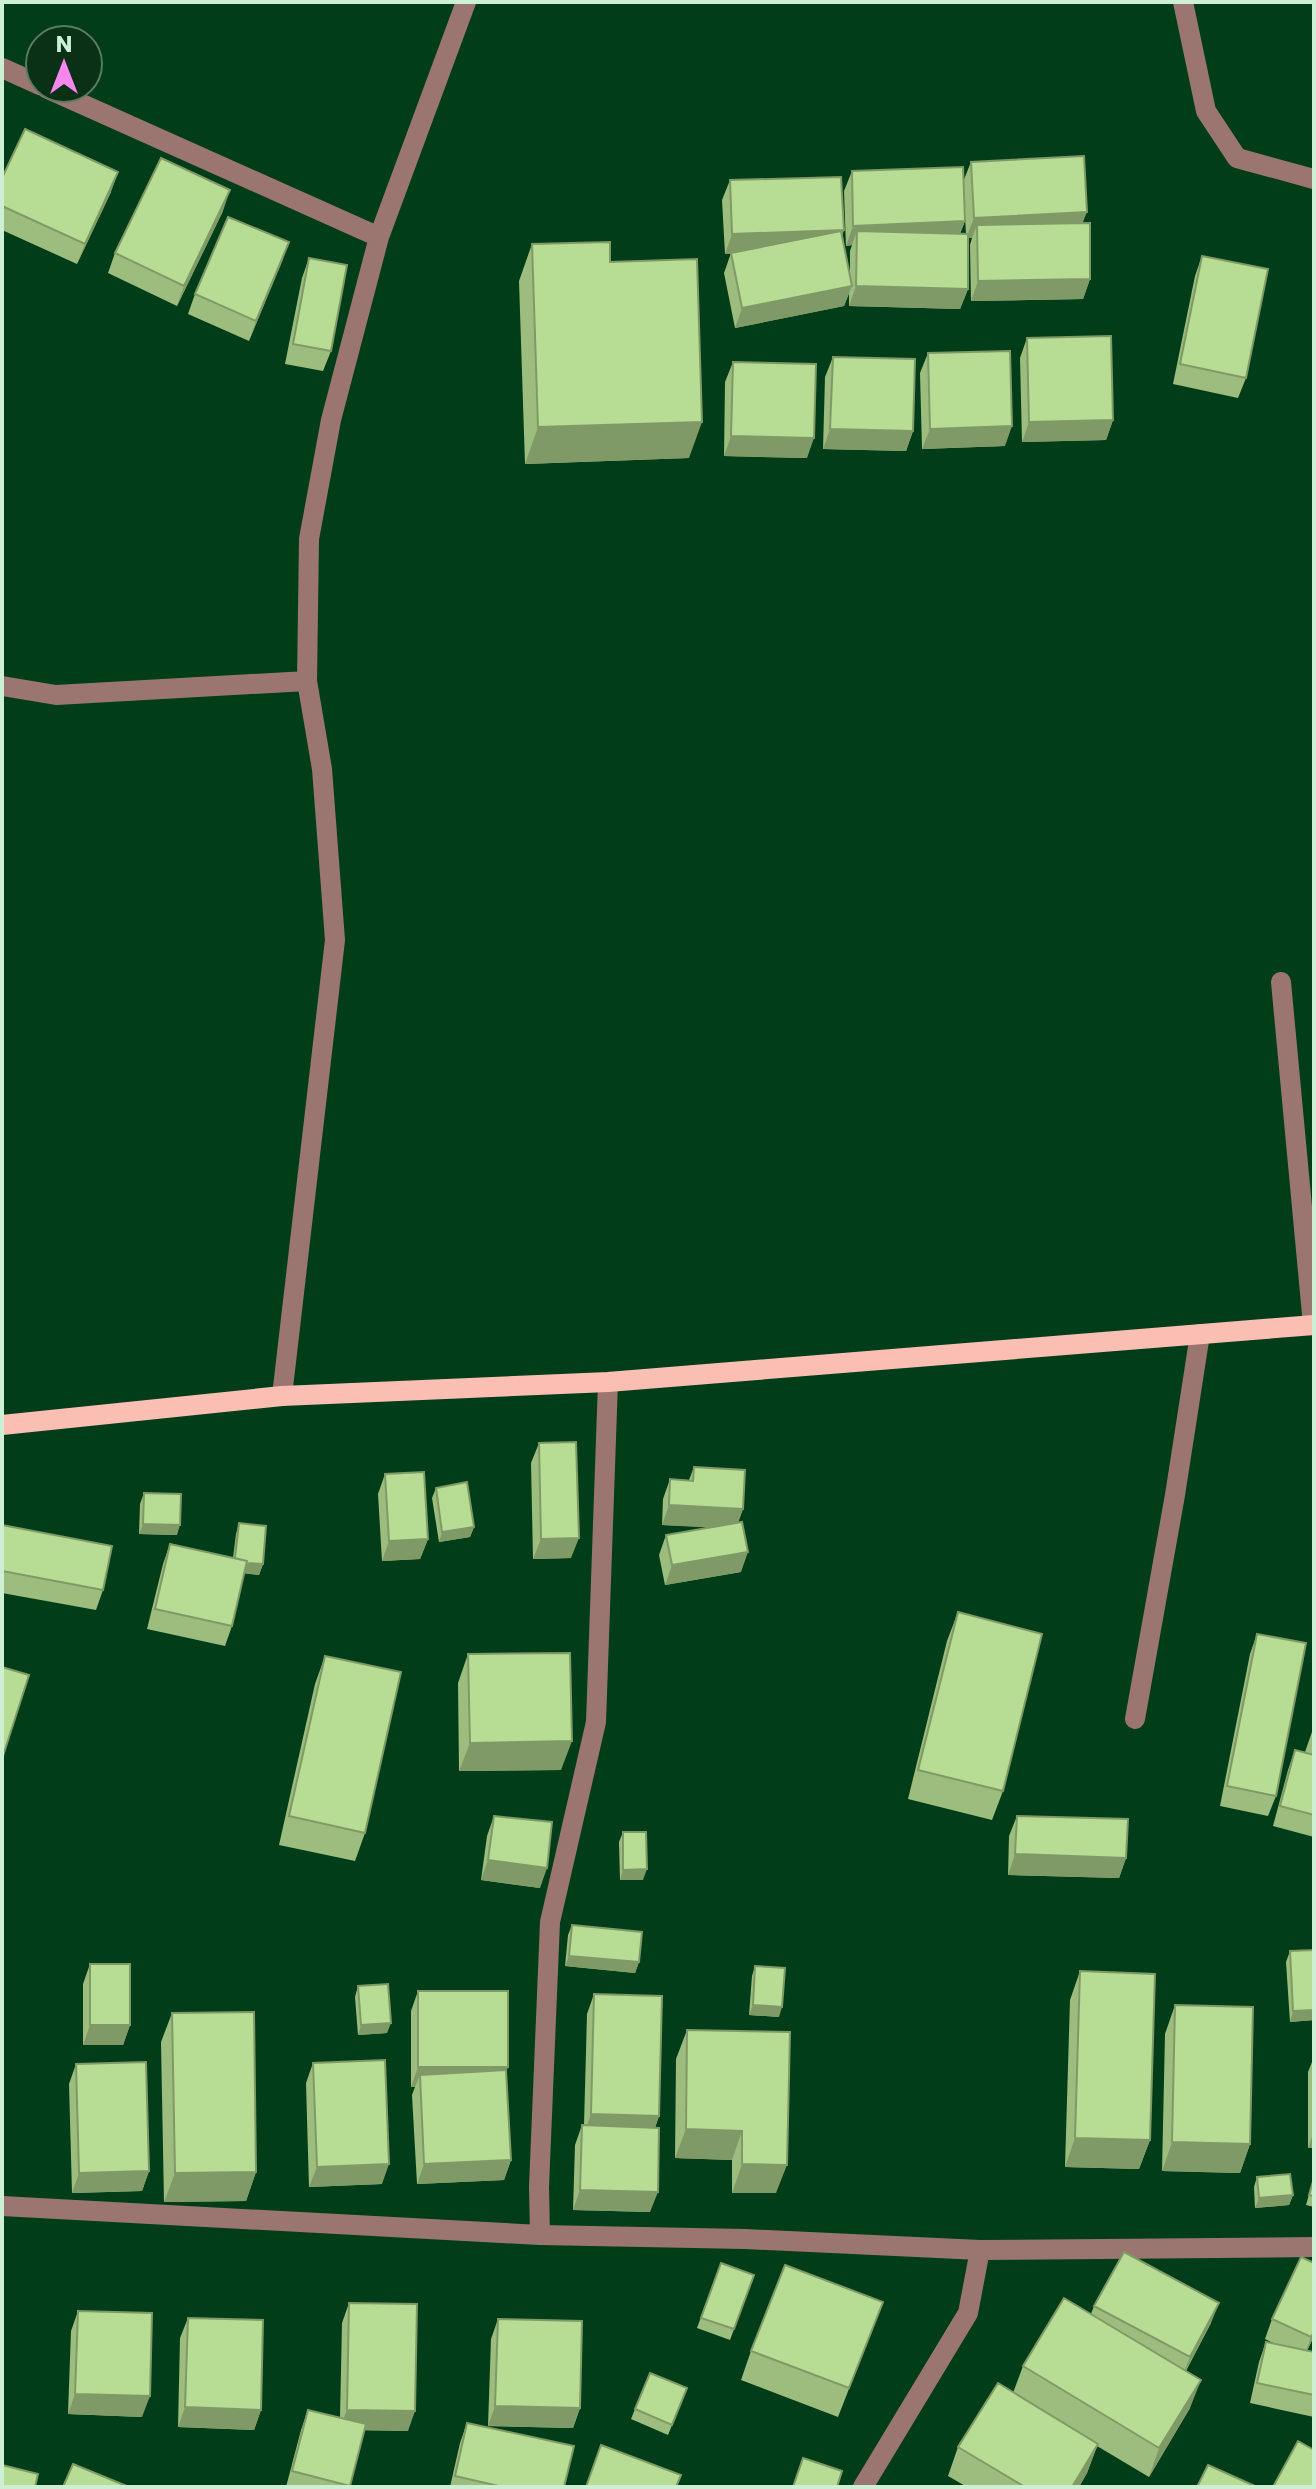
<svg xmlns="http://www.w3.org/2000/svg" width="1316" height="2489" font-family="Poppins,sans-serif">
	<rect width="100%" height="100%" fill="#023d19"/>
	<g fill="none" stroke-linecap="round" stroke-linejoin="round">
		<path stroke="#9b7670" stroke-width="20" d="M1183 2 1206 111 1237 158 1314 179
			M2 68 40 85
			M46 88 379 237
			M2 686 56 695 307 681
			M1281 982 1313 1325
			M282 1396 335 940 322 769 307 681 309 539 331 420 379 237 466 2
			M1135 1719 1175 1495 1200 1334
			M2 2206 540 2235 539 2187 550 1922 596 1722 608 1382
			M540 2235 745 2239 980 2250 1314 2247
			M863 2487 968 2313 980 2250"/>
		<path stroke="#fbbeb3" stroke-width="20" d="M2 1425 282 1396 608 1382 1314 1325"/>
	</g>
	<path fill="#9dbd7e" d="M971 162 1083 223 1090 279 1083 299 971 301 970 245 972 238H968V289L960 309 849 306V293L844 306 735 328 724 273 731 253 725 254 722 200 730 180 844 230 842 236 850 275V251L852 245 846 246 844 191 852 171 965 221 960 234H966L963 182Z
		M2 178 111 192 77 264 2 230Z
		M223 211 177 306 108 273 115 253Z
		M289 242 249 341 188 314 195 294Z
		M532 244 610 262 689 458 525 464 519 281Z
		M1202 256 1246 378 1238 398 1173 384 1195 276Z
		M309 258 331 351 323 371 285 364 302 278Z
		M1027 338 1113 420 1106 440 1022 442 1020 358Z
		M928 353 1005 446 922 449 920 373Z
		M833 357 913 431 906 451 823 449 825 377Z
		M733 362 807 458 724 456 725 382Z
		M539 1443 571 1558 533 1559 531 1463Z
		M694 1467 743 1509 738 1522 741 1572 665 1585 659 1555 666 1535 710 1527 662 1525 663 1499 670 1479 689 1480Z
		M385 1474 428 1539 420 1559 382 1561 378 1494Z
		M436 1488 474 1527 470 1537 439 1542 432 1498Z
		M144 1493 177 1535 139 1534 140 1504Z
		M239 1523 263 1564 259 1575 244 1573 232 1626 225 1646 147 1629 163 1564 170 1544 233 1558 236 1534Z
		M2 1525 103 1590 96 1610 2 1593Z
		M958 1612 1003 1791 992 1820 908 1799 947 1641Z
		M1257 1634 1276 1796 1268 1816 1220 1806 1250 1654Z
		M468 1654 561 1770 459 1771 458 1683Z
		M325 1656 365 1833 355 1861 279 1845 315 1684Z
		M1314 1726V1837L1273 1826 1288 1770 1295 1750 1305 1752Z
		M494 1816 540 1888 481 1880 487 1836Z
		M1017 1816 1126 1858 1119 1878 1008 1875 1009 1836Z
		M623 1832 643 1880H620L619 1842Z
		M572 1925 639 1962 635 1973 565 1966 568 1935Z
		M1314 1950V2020L1290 2022 1286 1962 1290 1951Z
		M90 1964 130 2025 123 2045H83V1984Z
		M755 1966 779 2017 749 2015 752 1976Z
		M1080 1971 1150 2140 1139 2169 1065 2167 1070 2000Z
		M358 1986 387 2033 358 2035 355 1997Z
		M418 1991 506 2071 511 2160 504 2180 417 2184 412 2095 415 2087H411V2011Z
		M594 1994 659 2116 655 2128 650 2212 573 2210 575 2145 582 2125H584L587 2014Z
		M1175 2005 1250 2144 1240 2173 1162 2171 1165 2034Z
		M172 2013 256 2172 246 2201 164 2202 161 2042Z
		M687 2030 776 2193H732V2160L675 2158 676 2059Z
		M1314 2057V2148H1308V2072Z
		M313 2063 382 2184 309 2187 306 2083Z
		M76 2064 149 2171 142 2191 72 2193 69 2084Z
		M1257 2177 1293 2195 1289 2205 1255 2208 1254 2187Z
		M1314 2177V2207L1306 2205Z
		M721 2263 754 2275 730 2340 697 2328Z
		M1314 2263V2336L1307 2351 1312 2352 1314 2345V2417L1250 2403 1259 2362 1266 2342 1277 2345 1265 2339 1272 2319Z
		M883 2302 838 2417 741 2380 751 2351Z
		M349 2303 408 2431 364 2430 349 2487H286L301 2430 308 2410 340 2418 342 2323Z
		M1094 2306 1211 2323 1186 2371 1190 2408 1149 2477 1097 2446 1087 2473 1079 2487H967L948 2476 958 2447 1013 2393 1023 2366 1091 2314Z
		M78 2311 142 2417 68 2414 71 2331Z
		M188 2318 261 2410 254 2430 178 2427 180 2338Z
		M498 2319 580 2408 573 2428 488 2426 491 2339Z
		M687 2388 668 2435 631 2419 635 2409Z
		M467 2423 564 2487H450L460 2443Z"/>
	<path fill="#809a67" d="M118 172 111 192 77 264 85 244Z
		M230 190 223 211 177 306 184 286Z
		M1087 212 1079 232 977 225 972 238H966L974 218Z
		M965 221 957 241 857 231 852 245 846 246 853 226Z
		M844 230 836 250 725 254 732 234Z
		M289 242 282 262 249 341 256 321Z
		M1090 279 1083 299 971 301 978 281Z
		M852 286 844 306 735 328 742 308Z
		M856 286 968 289 960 309 849 306Z
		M1113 420 1106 440 1022 442 1029 422Z
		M702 422 689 458 525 464 538 427Z
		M1012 426 1005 446 922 449 930 429Z
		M830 429 913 431 906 451 823 449Z
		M731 436 814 438 807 458 724 456Z
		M669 1505 743 1509 736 1529 662 1525Z
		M143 1524 180 1525 177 1535 139 1534Z
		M474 1527 470 1537 439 1542 442 1532Z
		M579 1538 571 1558 533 1559 541 1539Z
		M428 1539 420 1559 382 1561 389 1541Z
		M748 1552 741 1572 665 1585 672 1565Z
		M235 1562 263 1564 259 1575 231 1572Z
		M572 1741 561 1770 459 1771 470 1743Z
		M1015 1854 1126 1858 1119 1878 1008 1875Z
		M488 1860 547 1868 540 1888 481 1880Z
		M647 1869 643 1880H620L623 1870Z
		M569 1956 639 1962 635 1973 565 1966Z
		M753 2005 782 2007 779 2017 749 2015Z
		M1314 2010V2020L1290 2022 1293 2011Z
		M391 2023 387 2033 358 2035 361 2025Z
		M90 2025H130L123 2045H83Z
		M418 2067H508L501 2087 420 2075 415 2087H411Z
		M591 2114 659 2116 652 2136 584 2134Z
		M686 2129 742 2131 732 2160 675 2158Z
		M1314 2131V2148H1308Z
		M1075 2138 1150 2140 1139 2169 1065 2167Z
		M1172 2142 1250 2144 1240 2173 1162 2171Z
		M511 2160 504 2180 417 2184 424 2164Z
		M389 2164 382 2184 309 2187 317 2167Z
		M742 2164 787 2165 776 2193H732Z
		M149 2171 142 2191 72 2193 79 2173Z
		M256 2172 246 2201 164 2202 175 2173Z
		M580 2190 658 2192 650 2212 573 2210Z
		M1293 2195 1289 2205 1255 2208 1259 2198Z
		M1219 2303 1211 2323 1182 2377 1190 2357Z
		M1314 2332V2336L1304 2357 1311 2337Z
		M1201 2380 1190 2408 1149 2477 1159 2448Z
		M75 2394 150 2396 142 2417 68 2414Z
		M495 2406 580 2408 573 2428 488 2426Z
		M185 2407 261 2410 254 2430 178 2427Z
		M347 2410 415 2411 408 2431 339 2430Z
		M1098 2444 1087 2473 1079 2487H1072Z"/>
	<path fill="#b7dc93" stroke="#809a67" stroke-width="2" d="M25 129 118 172 85 244 2 206V178Z
		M1084 156 1087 212 974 218 971 162Z
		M161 158 230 190 184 286 115 253Z
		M963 167 965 221 853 226 852 171Z
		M841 177 844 230 732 234 730 180Z
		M228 217 289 242 256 321 195 294Z
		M1090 223V279L978 281 977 225Z
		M841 231 852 286 742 308 731 253Z
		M857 231 968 234V289L856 286Z
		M610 242V262L697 259 702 422 538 427 532 244Z
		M1202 256 1268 269 1246 378 1180 364Z
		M309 258 347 265 331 351 293 344Z
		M1111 336 1113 420 1029 422 1027 338Z
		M1010 351 1012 426 930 429 928 353Z
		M833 357 915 359 913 431 830 429Z
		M733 362 816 364 814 438 731 436Z
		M576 1442 579 1538 541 1539 539 1443Z
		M694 1467 745 1470 743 1509 669 1505 670 1479 693 1481Z
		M424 1472 428 1539 389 1541 385 1474Z
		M467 1482 474 1527 442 1532 436 1488Z
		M144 1493 181 1494 180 1525 143 1524Z
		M742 1522 748 1552 672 1565 666 1535Z
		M239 1523 266 1526 263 1564 247 1563V1561L235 1558Z
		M2 1525 112 1546 103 1590 2 1571Z
		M170 1544 247 1561 232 1626 155 1609Z
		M958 1612 1042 1634 1003 1791 918 1770Z
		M1257 1634 1306 1643 1276 1796 1227 1786Z
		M570 1653 572 1741 470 1743 468 1654Z
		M325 1656 401 1672 365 1833 289 1816Z
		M2 1667 29 1675 2 1759Z
		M1295 1750 1314 1755V1815L1280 1806Z
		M494 1816 552 1822 547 1868 488 1860Z
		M1017 1816 1128 1819 1126 1858 1015 1854Z
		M623 1832H646L647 1869 623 1870Z
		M572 1925 642 1932 639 1962 569 1956Z
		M1314 1950V2010L1293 2011 1290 1951Z
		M90 1964H130V2025H90Z
		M755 1966 785 1968 782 2007 753 2005Z
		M1080 1971 1155 1974 1150 2140 1075 2138Z
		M388 1984 391 2023 361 2025 358 1986Z
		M418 1991H508V2067H418Z
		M594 1994 662 1996 659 2116 591 2114Z
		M1175 2005 1253 2007 1250 2144 1172 2142Z
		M254 2012 256 2172 175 2173 172 2013Z
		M687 2030 790 2032 787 2165 742 2164V2131L686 2129Z
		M385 2060 389 2164 317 2167 313 2063Z
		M146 2062 149 2171 79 2173 76 2064Z
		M506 2070 511 2160 424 2164 420 2075Z
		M582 2125 659 2128 658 2192 580 2190Z
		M1290 2174 1293 2195 1259 2198 1257 2177Z
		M1314 2178V2196L1309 2195Z
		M1124 2252 1219 2303 1190 2357 1094 2306Z
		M1301 2257 1314 2263V2332L1311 2337 1272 2319Z
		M721 2263 754 2275 734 2329 701 2318Z
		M785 2265 883 2302 849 2388 751 2351Z
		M1064 2298 1201 2380 1159 2448 1023 2366Z
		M349 2303 417 2304 415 2411 347 2410Z
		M78 2311 152 2313 150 2396 75 2394Z
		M188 2318 263 2320 261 2410 185 2407Z
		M498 2319 582 2321 580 2408 495 2406Z
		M1266 2342 1314 2352V2395L1257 2383Z
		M650 2373 687 2388 672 2425 635 2409Z
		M998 2383 1098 2444 1072 2487H1025L958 2447Z
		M308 2410 366 2424 350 2486 292 2471Z
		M467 2423 574 2446 564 2487H503L455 2476Z
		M1298 2441 1314 2450V2487H1273Z
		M601 2445 681 2475 676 2487H586Z
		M803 2458 842 2471 837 2487H793Z
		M73 2464 129 2487H63Z
		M2 2465 38 2474 35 2487H2Z
		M1208 2465 1257 2487H1197Z"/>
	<rect width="1316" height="2489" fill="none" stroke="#cdefd3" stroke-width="8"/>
	<g transform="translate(64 64)"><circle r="38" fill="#0a3016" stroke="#587c62" stroke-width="2"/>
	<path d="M0-6L14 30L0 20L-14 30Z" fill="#f688ed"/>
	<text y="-12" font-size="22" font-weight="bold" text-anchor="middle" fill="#cdefd3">N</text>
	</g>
</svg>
